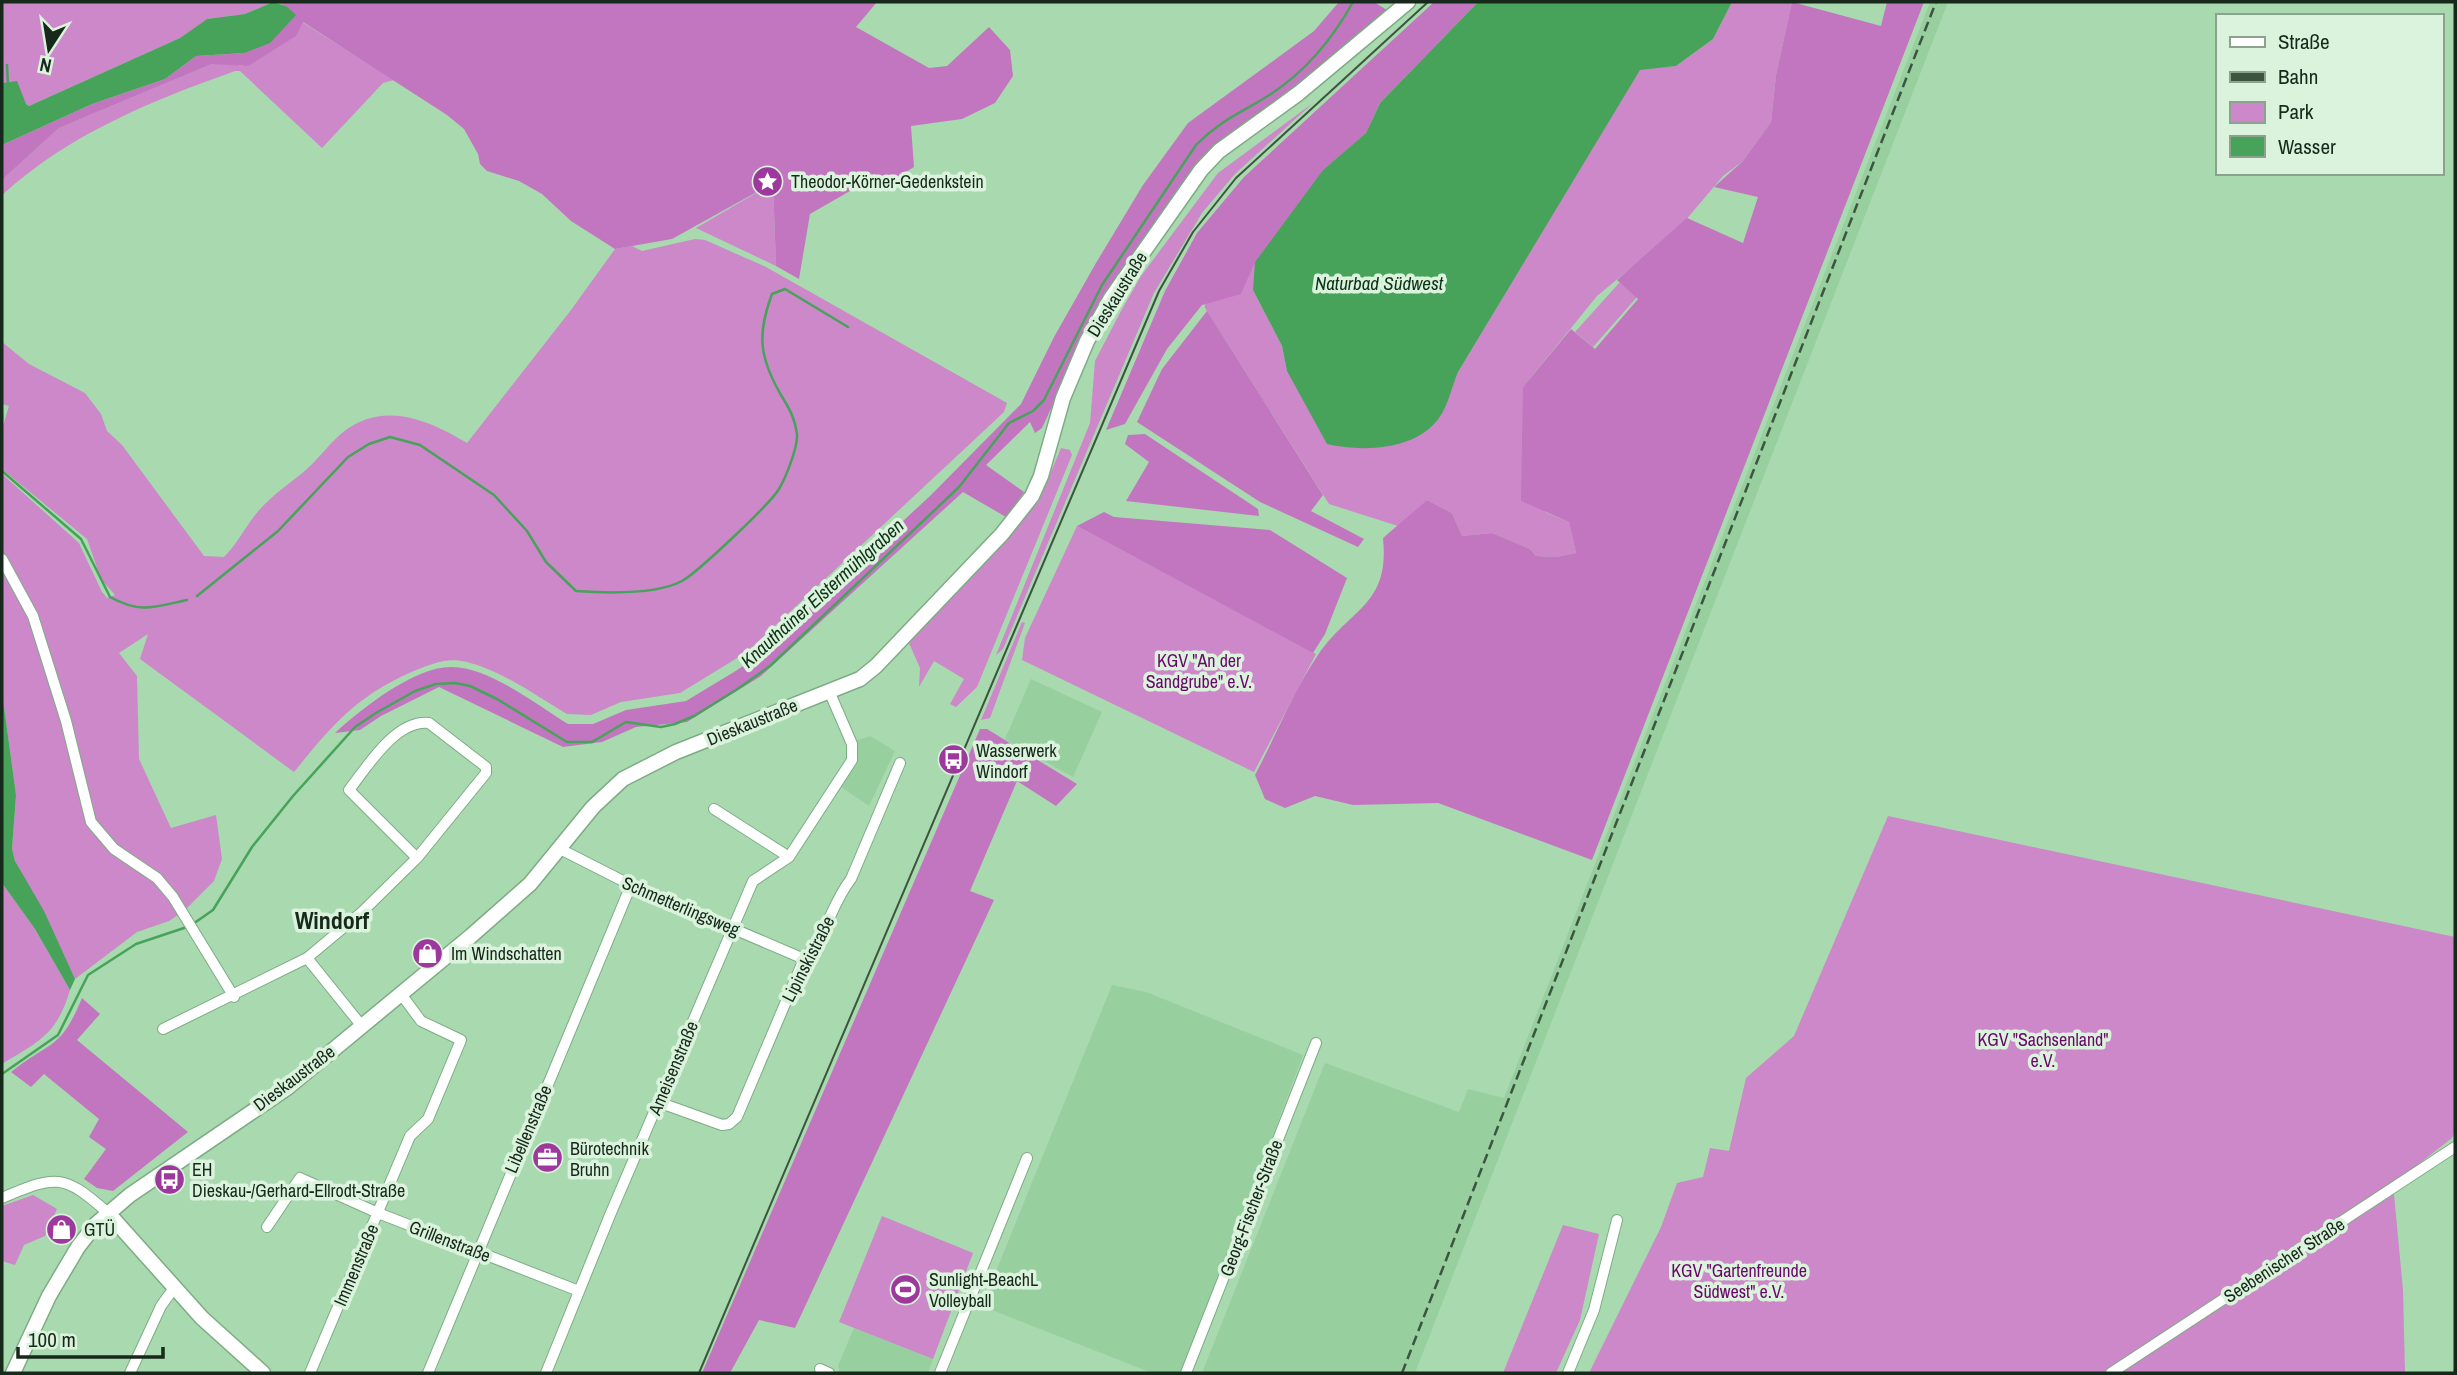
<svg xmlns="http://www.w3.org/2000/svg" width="2457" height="1375" font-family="'Archivo Narrow',sans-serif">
	<rect width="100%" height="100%" fill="#a9d9af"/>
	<path fill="#98cf9f" d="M1930 2H1948L1415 1373H1202L1325 1063 1459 1112 1468 1089 1504 1098Z
		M1031 679 1102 712 1073 777 1005 739Z
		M870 736 895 751 869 806 841 787 858 755 855 741Z
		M1112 985 1146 992 1303 1055 1184 1373H1152L982 1306Z
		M854 1328 933 1359 928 1373H840L838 1366Z"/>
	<path fill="#cc88c9" d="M2 2H273L245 14 207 19 180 38 29 106 2 85Z
		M1732 2H1792L1776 75 1771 122 1743 161 1723 176 1679 228 1597 296 1523 387 1545 512 1569 522 1576 553 1556 557 1536 556 1530 549 1492 533 1462 536 1452 513 1427 500 1398 526 1329 504 1205 308 1203 282 1380 103 1366 133 1323 170 1253 290 1282 346 1287 371 1439 418 1458 372 1640 69 1676 66 1713 39Z
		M302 22 394 80 383 83 322 148 240 71H235C151 101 69 134 2 195V180L59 128 212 64 221 62 242 66Z
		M1313 103 1235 174 1202 213 1154 293 1003 649 996 655 1090 423 1095 361 1121 311 1141 276 1218 173Z
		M773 183 776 266 696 228Z
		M695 239 705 240 766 267 1007 403 1004 412 747 652 680 693 621 702 591 715 567 714C536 696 503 671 467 662 448 657 434 663 416 670 356 696 334 723 294 772L140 659 148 634 119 653 137 676 139 759 171 828 216 815 222 859 214 881 184 911 169 921 137 932 75 979 15 861 12 849 16 795 2 692V474L79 543 102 592 107 598 115 595 101 579 87 539 2 469V429L9 406 2 404V342L29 364 85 393 101 414 107 431 122 445 204 556 224 557C237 544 244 529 256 514 270 496 291 483 308 468 320 457 330 443 342 433 383 400 428 420 467 443L571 310 615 249 632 246 642 251Z
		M1620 282 1637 297 1593 347 1575 332Z
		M1061 448 1070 450 1072 455 977 687 956 707 950 704 964 679 934 661 919 687 920 668 909 643 1039 501Z
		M1077 526 1316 654 1254 772 1022 660 1025 638Z
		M1022 622 1025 623 990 718 981 720Z
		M1888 816 2455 937V1131L2452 1138 2393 1184 2403 1290 2405 1373H1589L1661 1227 1677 1183 1703 1177 1710 1148 1729 1151 1746 1078 1794 1036Z
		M2 883 35 929 70 990C57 1034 40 1041 2 1064Z
		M33 1195 57 1209 45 1236 24 1245 15 1265 2 1261V1206Z
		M882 1216 973 1253 933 1359 839 1322Z
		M1563 1225 1599 1234 1580 1320 1556 1373H1503Z"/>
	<path fill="#c376c0" d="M276 2H877L856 27 929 68 947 66 989 27 1010 50 1013 76 995 103 962 119 911 126 914 167 881 187H857L810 214 799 279 776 266 773 183 672 239 615 249 571 221 542 194 519 181 487 171 480 164 478 154 464 129 447 115 303 22 296 36 248 66 212 64 59 128 2 180V145L92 104 165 79 196 56 244 53 286 6Z
		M1339 2H1374L1387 10 1182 189 1105 293 1042 428 1035 433 1030 422 986 465 1024 492 1006 517 963 492 761 676 687 722 636 727 602 742 563 747 439 687 381 716 360 730 335 733C361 709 415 666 452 667 489 667 537 705 568 724H593L626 710 686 701 734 672 754 659 930 496 1021 404 1054 337 1096 263 1143 185 1188 123 1314 31Z
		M1434 2H1478L1379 104 1366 133 1323 170 1255 262 1241 294 1202 305 1167 349 1125 424 1106 430 1165 291 1197 233 1244 177Z
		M1792 2 1881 26 1887 2H1924L1592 860 1438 803 1353 805 1315 796 1285 808 1265 799 1255 775C1276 736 1293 691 1318 655 1350 608 1390 606 1383 538L1427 500 1452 513 1462 536 1492 533 1530 549 1536 556 1556 557 1576 553 1569 522 1521 501 1523 387 1571 329 1595 349 1638 299 1617 280 1687 218 1743 243 1758 197 1714 187 1743 161 1771 122 1776 75Z
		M1207 311 1323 495 1311 511 1364 539 1358 547 1260 502 1137 422 1162 369Z
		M1145 434 1258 509 1259 516 1126 501 1149 462 1125 444 1128 435Z
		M1104 512 1114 517 1270 530 1347 578 1325 634 1313 653 1077 526Z
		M980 729H987L1077 784 1056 806 1017 781 970 891 994 900 795 1328 759 1320 730 1373H702Z
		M82 998 100 1014 77 1040 188 1132 113 1191 97 1188 84 1179 106 1149 89 1137 99 1119 44 1074 31 1087 11 1072C51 1040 60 1051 82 998Z"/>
	<path fill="#47a25a" d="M273 2 286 6 296 15 270 43 244 53 196 56 165 79 92 104 2 145 3 83 17 81 26 104 29 106 180 38 207 19 245 14Z
		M1478 2H1732L1713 39 1676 66 1640 70 1458 372C1452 386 1448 406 1439 418 1415 451 1362 452 1327 444L1287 371 1282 346 1253 290 1255 262 1323 170 1366 133 1380 103Z
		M2 692 16 795 12 849 15 861 44 911 75 979 70 990 35 929 2 883Z"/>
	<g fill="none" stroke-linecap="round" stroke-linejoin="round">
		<path stroke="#47a25a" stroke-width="2.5" d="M7 65 8 86
			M2 414V420
			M2 471 81 539 110 597C141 614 154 607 187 600
			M197 596 278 531 348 457 369 444 390 437 420 445 494 495 527 531 546 562 576 591C605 593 656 595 682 581 698 572 770 504 779 489 786 477 798 447 797 434 795 418 789 408 781 395 759 357 757 334 772 294L785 289 848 327
			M2 1074 58 1035 88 975 136 944 190 926 213 910 252 847 293 796 355 727 376 713 415 691 436 684 455 683 470 686 497 699 567 742H592L626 722 661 727 675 724 694 716 739 688 770 666 959 487 1009 423 1033 411 1044 400 1102 285 1196 145C1220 120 1243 112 1271 94 1306 71 1333 38 1353 2"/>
		<defs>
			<path id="minor" d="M2 559 33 616 66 721 91 822 114 849 157 878 173 897 234 997
				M714 809 789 857
				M560 849 631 885 804 959
				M307 958 361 1025
				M163 1029 307 958 362 912 417 858 349 790C367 767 396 719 429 723L486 767V773L417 858
				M658 1102 722 1125 729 1124 737 1117 804 959C827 936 831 904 851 879L900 763
				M2 1198C56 1175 63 1173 108 1213
				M267 1227 300 1178 378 1213 579 1291
				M820 1369 829 1373
				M130 1373 161 1306 174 1288
				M310 1373 410 1136 428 1119 461 1040 421 1021 401 994
				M428 1373 631 885
				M546 1373 610 1215 753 881 789 857 852 760V744L829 691
				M940 1373 1027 1158
				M1186 1373 1316 1043
				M1568 1373 1594 1310 1617 1220
				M2111 1373 2455 1147"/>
			<path id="secondary" d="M108 1213 202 1318 263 1373
				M13 1373 49 1296 78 1247 96 1224 130 1195 287 1088 471 936 530 884 593 807 623 779 676 752 860 679 876 666 1002 534 1032 496 1041 476 1063 398 1087 341 1111 298 1201 170 1219 151 1299 93 1408 2"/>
		</defs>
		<use href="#minor" stroke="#7dac84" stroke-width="12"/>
		<use href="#secondary" stroke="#7dac84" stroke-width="17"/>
		<use href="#minor" stroke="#fff" stroke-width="10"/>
		<use href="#secondary" stroke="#fff" stroke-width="14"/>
		<path stroke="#3b553f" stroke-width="2" d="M699 1373 1159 291 1193 232 1236 178 1428 2"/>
		<path stroke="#3b553f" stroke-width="2.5" stroke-dasharray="10 5" stroke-linecap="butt" d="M1402 1373 1936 2"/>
	</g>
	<defs>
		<symbol id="sight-disc" viewBox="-11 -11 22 22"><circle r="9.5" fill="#9d389c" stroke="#dbf3dd"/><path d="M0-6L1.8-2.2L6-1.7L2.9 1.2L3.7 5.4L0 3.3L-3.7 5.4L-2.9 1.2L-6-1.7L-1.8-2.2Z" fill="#fff"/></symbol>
		<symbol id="bus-disc" viewBox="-11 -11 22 22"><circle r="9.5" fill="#9d389c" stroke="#dbf3dd"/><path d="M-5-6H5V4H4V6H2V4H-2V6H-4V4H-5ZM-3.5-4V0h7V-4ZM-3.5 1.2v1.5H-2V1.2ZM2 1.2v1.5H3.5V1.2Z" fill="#fff"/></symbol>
		<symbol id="shop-disc" viewBox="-11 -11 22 22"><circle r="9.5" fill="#9d389c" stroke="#dbf3dd"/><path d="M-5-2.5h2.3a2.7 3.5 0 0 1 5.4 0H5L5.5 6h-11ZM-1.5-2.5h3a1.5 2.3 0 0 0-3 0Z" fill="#fff"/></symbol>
		<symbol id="office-disc" viewBox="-11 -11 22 22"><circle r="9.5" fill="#9d389c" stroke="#dbf3dd"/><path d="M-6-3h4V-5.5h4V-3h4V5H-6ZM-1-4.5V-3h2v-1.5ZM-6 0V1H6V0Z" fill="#fff"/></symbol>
		<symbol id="stadium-disc" viewBox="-11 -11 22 22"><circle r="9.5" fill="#9d389c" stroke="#dbf3dd"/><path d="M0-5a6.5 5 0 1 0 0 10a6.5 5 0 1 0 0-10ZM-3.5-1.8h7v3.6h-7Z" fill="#fff"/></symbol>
	</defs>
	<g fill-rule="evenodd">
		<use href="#sight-disc" x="750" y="164" width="35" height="35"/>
		<use href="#bus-disc" x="936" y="742" width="35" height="35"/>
		<use href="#shop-disc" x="410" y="936" width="35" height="35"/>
		<use href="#office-disc" x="530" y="1140" width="35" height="35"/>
		<use href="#bus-disc" x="152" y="1162" width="35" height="35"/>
		<use href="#shop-disc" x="44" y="1212" width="35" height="35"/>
		<use href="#stadium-disc" x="888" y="1272" width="35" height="35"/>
	</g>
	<g text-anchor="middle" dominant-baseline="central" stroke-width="7" stroke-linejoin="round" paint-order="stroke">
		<g font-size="18" fill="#16291a" stroke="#dbf3dd" text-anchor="start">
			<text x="791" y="181">Theodor-Körner-Gedenkstein</text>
			<text x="976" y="750">Wasserwerk<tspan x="976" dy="21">Windorf</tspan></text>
			<text x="451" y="953">Im Windschatten</text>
			<text x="570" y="1148">Bürotechnik<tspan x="570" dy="21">Bruhn</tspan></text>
			<text x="192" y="1169">EH<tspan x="192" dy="21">Dieskau-/Gerhard-Ellrodt-Straße</tspan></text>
			<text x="84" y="1229">GTÜ</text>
			<text x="929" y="1279">Sunlight-BeachL<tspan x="929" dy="21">Volleyball</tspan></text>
		</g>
		<g font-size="18" fill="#16291a" stroke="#dbf3dd">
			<text transform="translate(1117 294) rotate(-58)">Dieskaustraße</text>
			<text transform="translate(752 722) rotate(-22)">Dieskaustraße</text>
			<text transform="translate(681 906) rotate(23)">Schmetterlingsweg</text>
			<text transform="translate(808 959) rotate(-63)">Lipinskistraße</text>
			<text transform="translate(673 1068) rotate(-67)">Ameisenstraße</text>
			<text transform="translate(294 1078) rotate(-37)">Dieskaustraße</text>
			<text transform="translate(528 1129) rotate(-67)">Libellenstraße</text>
			<text transform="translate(1251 1208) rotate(-69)">Georg-Fischer-Straße</text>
			<text transform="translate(450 1241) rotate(21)">Grillenstraße</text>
			<text transform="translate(2284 1260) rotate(-33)">Seebenischer Straße</text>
			<text transform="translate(356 1265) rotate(-67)">Immenstraße</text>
		</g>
		<g font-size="18" fill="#6b066b" stroke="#dbf3dd">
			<text x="1199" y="660">KGV "An der<tspan x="1199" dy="21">Sandgrube" e.V.</tspan></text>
			<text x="2043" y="1039">KGV "Sachsenland"<tspan x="2043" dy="21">e.V.</tspan></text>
			<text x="1739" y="1270">KGV "Gartenfreunde<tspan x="1739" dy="21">Südwest" e.V.</tspan></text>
		</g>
		<g font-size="19" font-style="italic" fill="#0d3316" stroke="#dbf3dd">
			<text x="1379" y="283">Naturbad Südwest</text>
			<text transform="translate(822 593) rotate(-42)">Knauthainer Elstermühlgraben</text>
		</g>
		<g font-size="24" font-weight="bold" fill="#16291a" stroke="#dbf3dd">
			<text x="332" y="920">Windorf</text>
		</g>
	</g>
	<rect width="2457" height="1375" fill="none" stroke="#16291a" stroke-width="7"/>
	<rect x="2216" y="14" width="228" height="161" fill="#dbf3dd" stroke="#8ca28f" stroke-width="2"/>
	<rect x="2230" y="37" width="35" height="10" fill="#ffffff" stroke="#8ca28f" stroke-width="2"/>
	<text x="2278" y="49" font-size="21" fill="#16291a">Straße</text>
	<rect x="2230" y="72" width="35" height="10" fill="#3b553f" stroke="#8ca28f" stroke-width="2"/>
	<text x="2278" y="84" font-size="21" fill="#16291a">Bahn</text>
	<rect x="2230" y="102" width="35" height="21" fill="#cc88c9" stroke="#8ca28f" stroke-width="2"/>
	<text x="2278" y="119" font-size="21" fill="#16291a">Park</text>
	<rect x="2230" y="136" width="35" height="21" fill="#47a25a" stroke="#8ca28f" stroke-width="2"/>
	<text x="2278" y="154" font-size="21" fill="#16291a">Wasser</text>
	<g transform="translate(49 49) rotate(192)" stroke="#dbf3dd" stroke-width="5" paint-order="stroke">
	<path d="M0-5L12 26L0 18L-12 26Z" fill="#16291a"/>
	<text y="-10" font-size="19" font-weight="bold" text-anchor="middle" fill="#16291a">N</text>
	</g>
	<path d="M18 1347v10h145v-10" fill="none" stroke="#16291a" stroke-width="3.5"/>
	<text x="28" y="1347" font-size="21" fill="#16291a" stroke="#dbf3dd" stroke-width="5" paint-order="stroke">100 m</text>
</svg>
